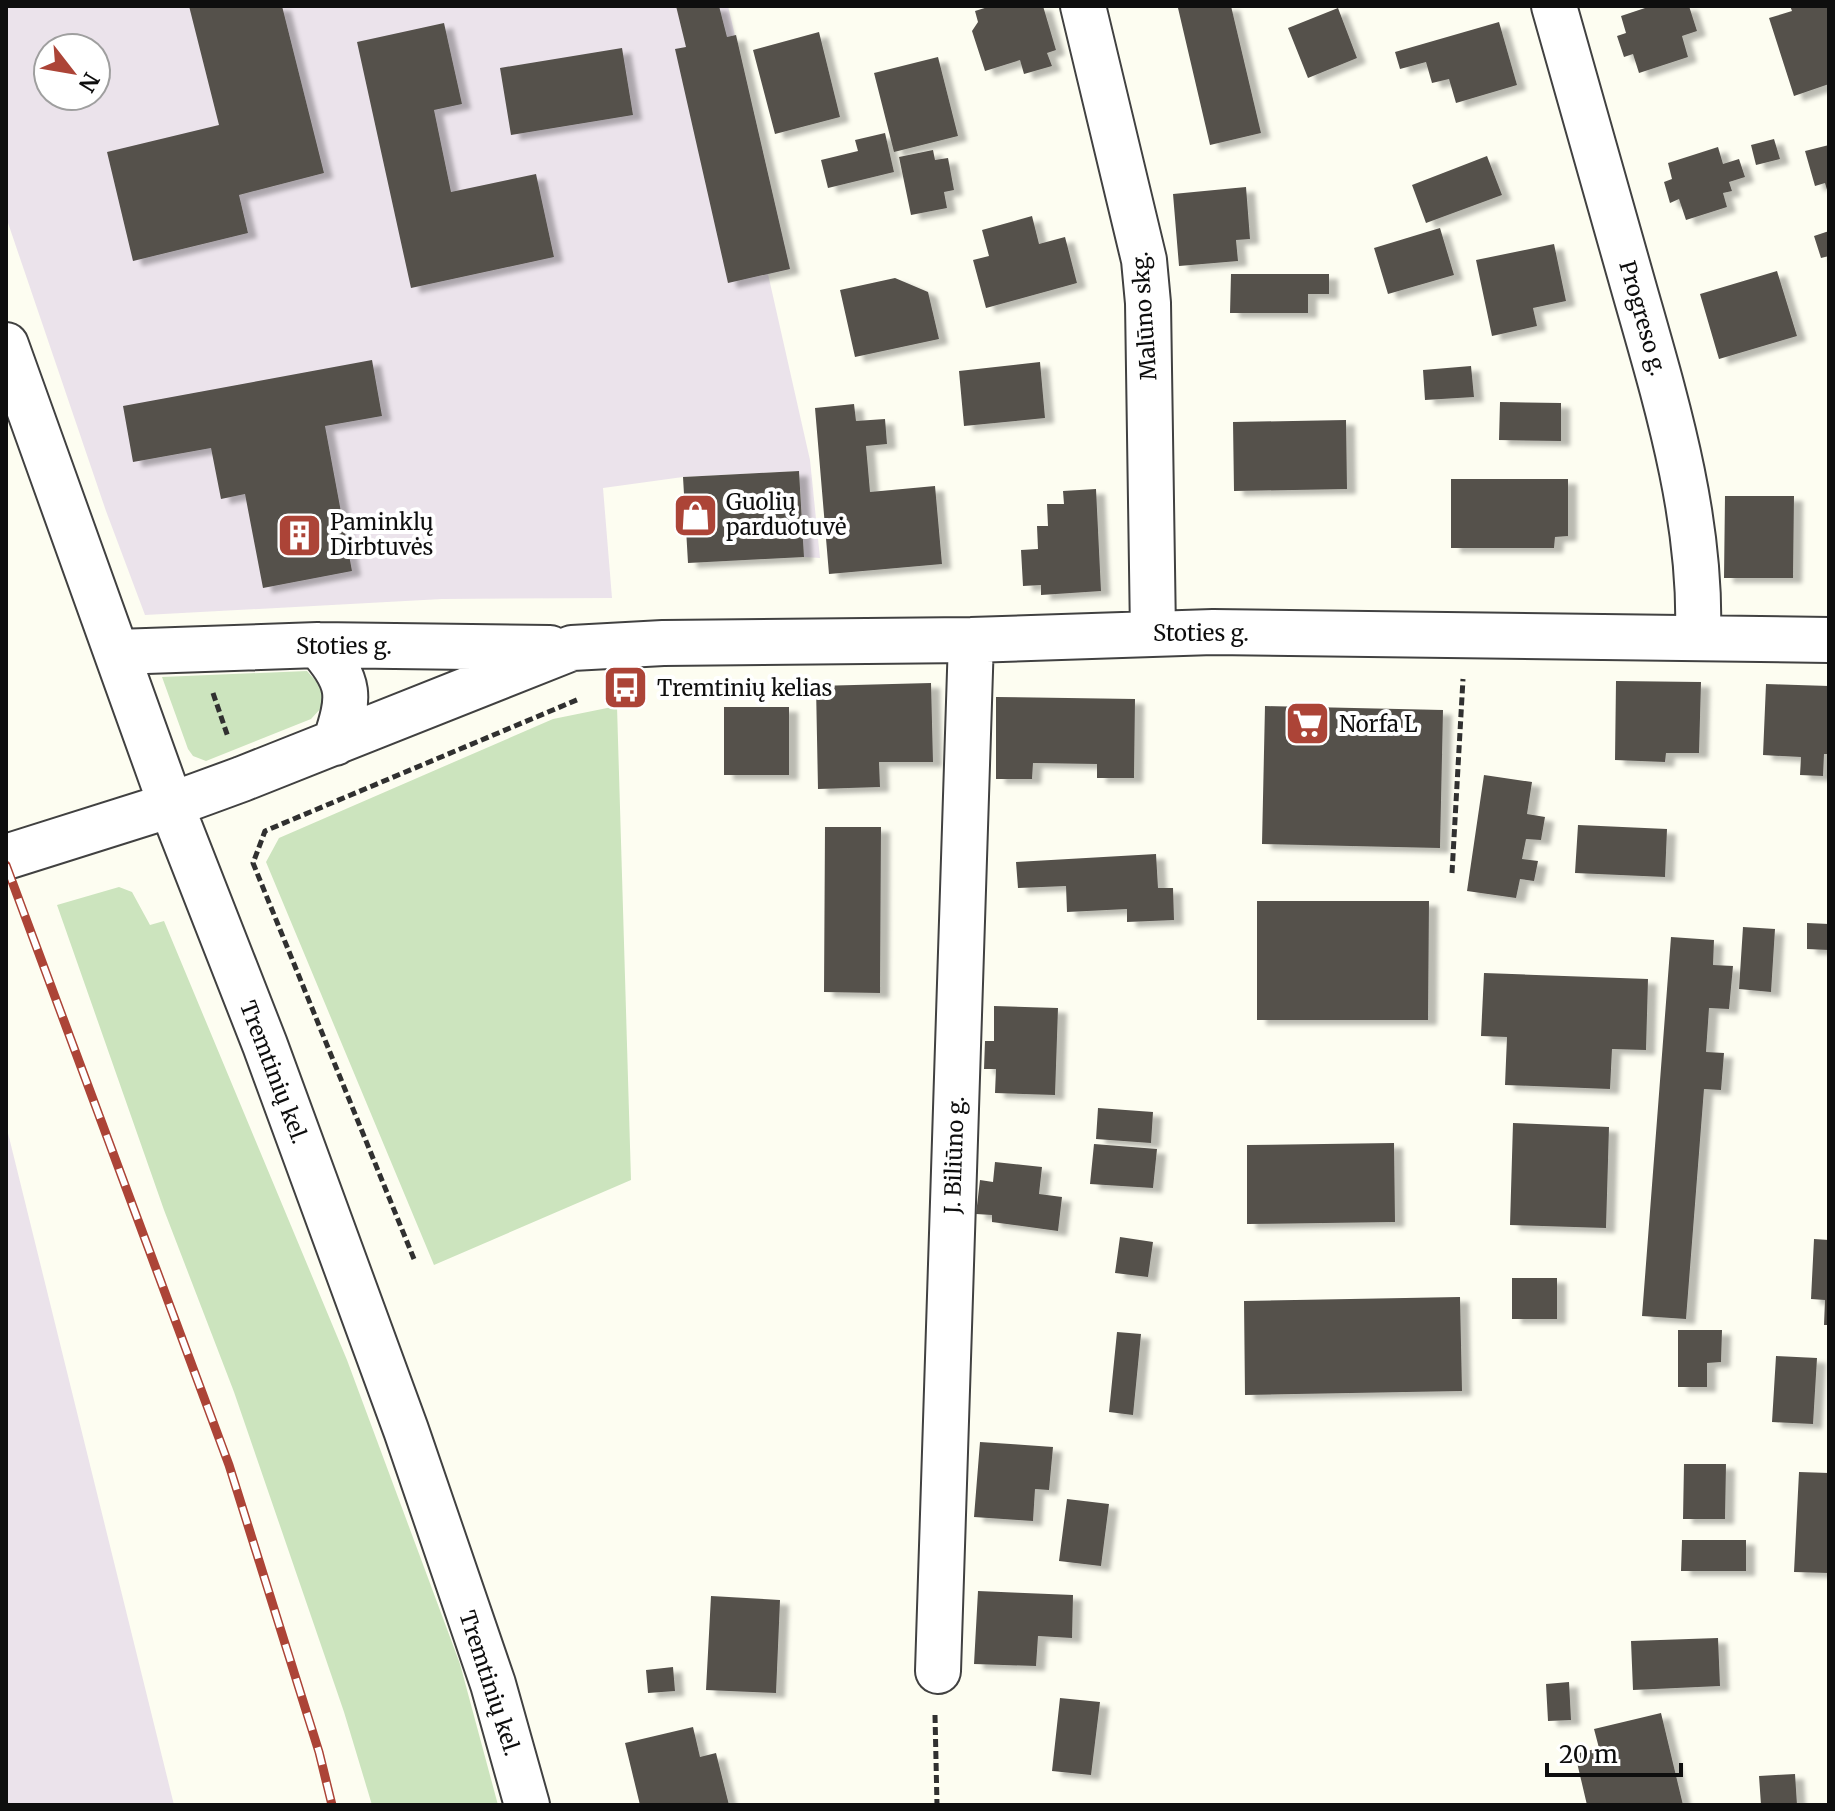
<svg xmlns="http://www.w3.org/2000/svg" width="1835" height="1811" font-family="Merriweather,serif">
	<defs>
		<filter id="shadow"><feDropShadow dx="9" dy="5" stdDeviation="2" flood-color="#0004"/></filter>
	</defs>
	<rect width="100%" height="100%" fill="#fdfdf1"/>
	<path fill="#ebe3eb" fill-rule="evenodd" d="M6 6H728L790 269 768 274 810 460 820 558 804 557 799 471 683 477 603 488 612 598 442 599 145 615 106 511 6 217ZM48 48H96V96H48Z
		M6 1125 174 1805H6Z"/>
	<path fill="#cce4be" d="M307 671 325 691 323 706 311 719 206 761 193 756 188 749 162 677Z
		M617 706 631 1180 434 1265 266 862 279 838 553 719Z
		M119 887 132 892 150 925 164 921 347 1360 460 1664 498 1805H372L344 1712 234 1392 164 1210 57 905Z"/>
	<path fill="#55514c" filter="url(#shadow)" d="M189 6H282L324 173 239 195 248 233 133 261 107 152 219 125Z
		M676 6H719L727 37 736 35 790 269 728 283 675 49 686 47Z
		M991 6H1043L1056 50 1047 53 1052 66 1024 74 1020 60 985 71 972 31 978 22 975 11Z
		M1189 6H1231L1261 133 1210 145 1178 8Z
		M1651 6H1689L1697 31 1682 36 1688 57 1639 73 1633 54 1624 57 1617 36 1626 33 1621 16Z
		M1790 6H1829V84L1794 96 1769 18 1792 11Z
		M1338 8 1357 58 1308 78 1288 28Z
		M1499 22 1517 85 1456 103 1449 79 1432 83 1426 62 1400 69 1395 52Z
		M444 23 462 104 434 110 451 192 536 174 554 257 411 288 357 42Z
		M819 32 840 117 775 134 753 50Z
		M622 48 633 115 511 135 500 68Z
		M938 57 958 136 894 152 874 73Z
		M885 133 894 172 828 188 821 160 858 151 855 140Z
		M1774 139 1780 159 1756 165 1751 145Z
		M1829 145V193H1828L1825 183 1815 186 1805 151Z
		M1718 147 1723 164 1739 159 1745 177 1729 182 1732 191 1723 193 1727 207 1686 220 1679 199 1670 203 1664 182 1672 179 1668 163Z
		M933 150 935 160 948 158 954 190 944 192 947 208 911 215 899 157Z
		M1487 156 1502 195 1426 223 1412 185Z
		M1246 187 1250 239 1236 240 1238 261 1179 266 1173 194Z
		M1032 216 1039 244 1065 237 1077 283 986 308 973 260 989 256 982 230Z
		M1440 228 1454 275 1388 294 1374 248Z
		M1829 231V256L1821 258 1814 236Z
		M1554 244 1566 301 1533 308 1537 326 1492 336 1476 260Z
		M1777 271 1797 336 1719 359 1700 294Z
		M1231 274H1329V294H1308V313H1230Z
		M895 278 928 292 939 339 855 357 840 290Z
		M372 360 382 416 325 426 352 571 263 588 245 494 221 499 211 448 133 462 123 406Z
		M1040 362 1045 418 964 426 959 371Z
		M1471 366 1474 397 1425 400 1423 370Z
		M1500 402 1561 403V441L1499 440Z
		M854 404 856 421 885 419 887 444 866 446 870 492 935 486 942 564 829 574 815 408Z
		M1346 420 1347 489 1234 491 1233 422Z
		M799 471 804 557 688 563 683 477Z
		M1451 479H1568V536L1555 537 1554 548H1451Z
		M1096 489 1101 591 1041 595V585L1023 586 1021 550 1038 549 1037 526H1048L1047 504H1064L1063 491Z
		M1725 496H1794L1793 578H1724Z
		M1616 681 1701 682 1699 753H1666L1665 762 1615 760Z
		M931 683 933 762H879L880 787 818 789 816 686Z
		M1766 684 1829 686V754H1824L1823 776 1800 775 1801 757 1763 755Z
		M996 697 1135 699 1134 778H1097V764L1033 763 1032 779H996Z
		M1265 706 1443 710 1440 848 1262 844Z
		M724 707H789V775H724Z
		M1484 775 1532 782 1527 814 1545 817 1541 840 1526 839 1522 859 1538 861 1534 881 1520 879 1516 898 1467 891Z
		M1578 825 1667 829 1665 877 1575 873Z
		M825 827H881L880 993 824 992Z
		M1156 854 1158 888H1173L1174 920 1127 922V909L1067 912 1066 886 1018 888 1016 862Z
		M1257 901H1429L1428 1020H1257Z
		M1807 923 1829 924V950L1807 949Z
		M1743 927 1775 929 1771 992 1739 989Z
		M1671 937 1714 940 1713 965 1733 966 1729 1009 1709 1008 1706 1052 1724 1053 1721 1090 1704 1089 1686 1319 1642 1316Z
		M1484 973 1648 979 1646 1050 1612 1049 1610 1089 1505 1085 1507 1037 1481 1036Z
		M994 1006 1058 1008 1055 1095 995 1093 996 1069H984L985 1041H994Z
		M1098 1108 1153 1112 1151 1143 1096 1139Z
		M1513 1123 1609 1127 1606 1228 1510 1225Z
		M1394 1143 1395 1222 1247 1224V1145Z
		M1094 1144 1157 1149 1153 1188 1090 1184Z
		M995 1162 1042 1167 1039 1194 1062 1197 1058 1231 992 1222V1215L976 1214 980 1180 993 1182Z
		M1120 1237 1153 1242 1148 1277 1115 1273Z
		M1814 1239 1829 1240V1325H1824L1825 1300 1811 1299Z
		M1512 1278H1557V1319H1512Z
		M1460 1297 1462 1391 1245 1395 1244 1301Z
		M1678 1330H1722L1721 1362 1707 1363V1387H1678Z
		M1117 1332 1141 1334 1133 1415 1109 1412Z
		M1776 1356 1817 1358 1813 1424 1772 1422Z
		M980 1442 1053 1447 1049 1490 1035 1489 1033 1521 974 1517Z
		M1684 1464H1726L1725 1519H1683Z
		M1799 1472 1829 1473V1573L1794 1572Z
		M1067 1499 1109 1504 1101 1566 1059 1561Z
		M1682 1540H1746V1571H1681Z
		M978 1591 1073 1595 1072 1638 1038 1636 1036 1666 974 1664Z
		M711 1596 780 1600 776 1693 706 1690Z
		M1718 1638 1720 1686 1633 1690 1631 1641Z
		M673 1667 675 1691 648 1693 646 1670Z
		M1569 1682 1571 1720 1548 1721 1546 1684Z
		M1060 1698 1100 1702 1091 1775 1052 1771Z
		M1661 1713 1683 1805H1587L1575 1754 1599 1748 1594 1729Z
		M693 1727 700 1757 716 1753 729 1805H640L625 1743Z
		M1795 1774 1797 1805H1761L1759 1776Z"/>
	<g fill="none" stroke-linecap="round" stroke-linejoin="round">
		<defs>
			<path id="minor" d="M1083 6 1144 260 1148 303 1153 633
				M1554 6C1581 101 1608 197 1635 292 1667 404 1702 519 1698 637
				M6 345 171 805 265 1045 406 1430 493 1684 527 1805
				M318 645C352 683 350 696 335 743
				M117 652 318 645 550 648
				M6 857 171 805 242 779 572 648 663 643 971 640 1213 632 1829 640
				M938 1671 971 640"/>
		</defs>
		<use href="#minor" stroke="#414141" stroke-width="48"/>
		<path stroke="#303030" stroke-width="5" stroke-dasharray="8 4" stroke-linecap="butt" d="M213 693 228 737
			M1452 873 1463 679
			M414 1259 253 863 265 831 579 699
			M935 1715 937 1805"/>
		<use href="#minor" stroke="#fff" stroke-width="44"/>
		<defs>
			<path id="rail" d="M6 865 229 1465 319 1752 332 1805"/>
		</defs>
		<use href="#rail" stroke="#ac4437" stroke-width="9"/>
		<use href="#rail" stroke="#fff" stroke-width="6" stroke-dasharray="18" stroke-linecap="butt"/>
	</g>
	<defs>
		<symbol id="shop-square" viewBox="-11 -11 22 22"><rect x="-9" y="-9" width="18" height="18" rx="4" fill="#ac4437" stroke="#fff"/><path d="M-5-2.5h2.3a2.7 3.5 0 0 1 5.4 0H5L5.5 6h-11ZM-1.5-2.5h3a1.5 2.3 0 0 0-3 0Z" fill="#fff"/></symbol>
		<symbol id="building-square" viewBox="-11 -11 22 22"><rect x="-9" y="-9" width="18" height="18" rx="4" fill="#ac4437" stroke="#fff"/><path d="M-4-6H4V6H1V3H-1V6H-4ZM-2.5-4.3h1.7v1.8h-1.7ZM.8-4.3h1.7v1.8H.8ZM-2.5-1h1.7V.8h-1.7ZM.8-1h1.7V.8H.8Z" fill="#fff"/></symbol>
		<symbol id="bus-square" viewBox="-11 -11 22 22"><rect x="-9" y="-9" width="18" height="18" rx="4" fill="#ac4437" stroke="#fff"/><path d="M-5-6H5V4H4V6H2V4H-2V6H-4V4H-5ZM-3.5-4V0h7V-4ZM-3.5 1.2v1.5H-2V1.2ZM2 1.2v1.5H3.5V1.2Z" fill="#fff"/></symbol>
		<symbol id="supermarket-square" viewBox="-11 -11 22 22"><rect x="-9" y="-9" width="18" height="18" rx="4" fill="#ac4437" stroke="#fff"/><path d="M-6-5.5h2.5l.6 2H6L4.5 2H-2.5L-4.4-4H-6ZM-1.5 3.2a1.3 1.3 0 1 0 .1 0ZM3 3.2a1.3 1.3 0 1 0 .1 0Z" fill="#fff"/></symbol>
	</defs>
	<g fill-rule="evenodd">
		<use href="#shop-square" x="670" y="490" width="51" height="51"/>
		<use href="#building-square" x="274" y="510" width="51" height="51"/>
		<use href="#bus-square" x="600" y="662" width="51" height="51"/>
		<use href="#supermarket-square" x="1282" y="698" width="51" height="51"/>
	</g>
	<g text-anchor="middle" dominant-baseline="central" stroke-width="8" stroke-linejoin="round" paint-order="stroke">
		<g font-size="22" fill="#0e0e0e" stroke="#fff">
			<text transform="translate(1144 316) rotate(-94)">Malūno skg.</text>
			<text transform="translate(1643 318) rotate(74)">Progreso g.</text>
			<text x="1201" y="633">Stoties g.</text>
			<text x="344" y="646">Stoties g.</text>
			<text transform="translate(274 1072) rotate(69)">Tremtinių kel.</text>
			<text transform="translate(954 1155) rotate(-88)">J. Biliūno g.</text>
			<text transform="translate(490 1683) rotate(72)">Tremtinių kel.</text>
		</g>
		<g font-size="22" fill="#0e0e0e" stroke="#fff" text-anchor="start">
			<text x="726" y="502">Guolių<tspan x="726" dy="25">parduotuvė</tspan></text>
			<text x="330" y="522">Paminklų<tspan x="330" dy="25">Dirbtuvės</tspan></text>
			<text x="657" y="688">Tremtinių kelias</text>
			<text x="1339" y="724">Norfa L</text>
		</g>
	</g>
	<rect width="1835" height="1811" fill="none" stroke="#0e0e0e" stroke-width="16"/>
	<g transform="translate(72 72) rotate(121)"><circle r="38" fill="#ffffff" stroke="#9f9f9f" stroke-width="2"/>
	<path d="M0-6L14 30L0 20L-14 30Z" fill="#ac4437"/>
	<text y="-12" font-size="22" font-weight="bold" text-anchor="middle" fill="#0e0e0e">N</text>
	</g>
	<path d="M1547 1763v12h134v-12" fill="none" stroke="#0e0e0e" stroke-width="4"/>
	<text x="1559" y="1763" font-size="24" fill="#0e0e0e" stroke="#ffffff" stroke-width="6" paint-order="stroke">20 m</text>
</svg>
